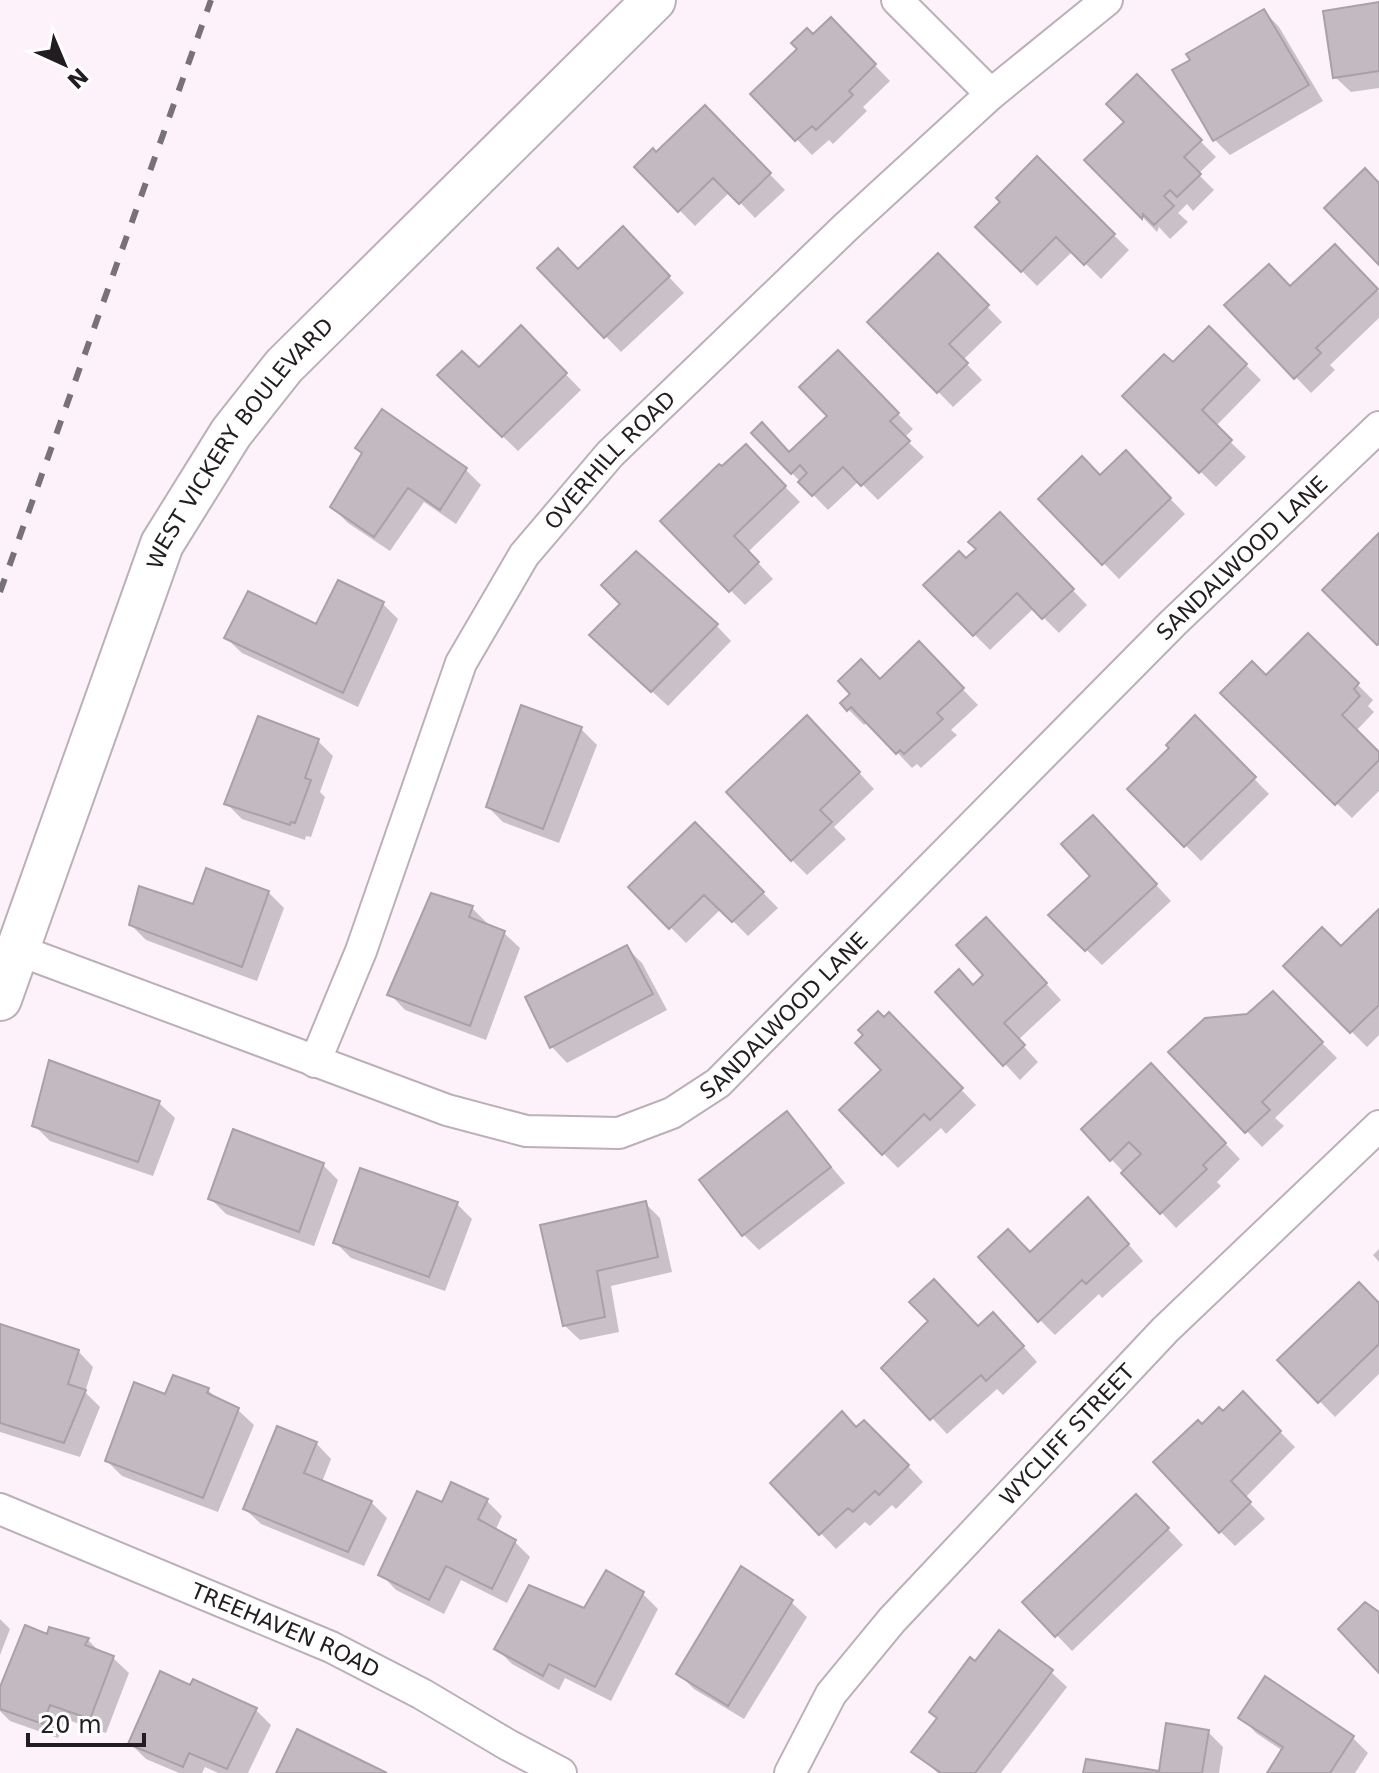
<svg xmlns="http://www.w3.org/2000/svg" width="1379" height="1773" font-family="'DejaVu Sans',sans-serif">
	<rect width="100%" height="100%" fill="#fdf2fa"/>
	<path fill="#0003" d="M1379 4V88L1351 92 1335 77Z
		M1264 11 1279 27 1323 101 1230 155 1215 140Z
		M831 20 890 81 863 107 867 111 833 144 829 140 812 155 753 94Z
		M1137 77 1216 157 1198 174 1214 190 1193 211 1187 204 1178 213 1188 222 1170 239 1159 227 1157 232 1087 160 1126 122Z
		M705 107 785 190 755 218 730 192 695 226 637 167 656 154Z
		M1037 159 1129 250 1101 279 1073 251 1037 286 978 227 1003 202Z
		M638 244 684 293 621 352 540 269 579 271Z
		M1335 246 1379 292V318L1330 365 1335 370 1311 393 1227 305 1290 289Z
		M938 256 1002 322 963 360 982 380 953 407 870 322Z
		M521 328 581 390 518 451 440 375 480 370Z
		M1209 328 1261 380 1215 427 1246 457 1216 487 1125 396 1173 365Z
		M838 353 913 429 904 438 924 457 878 500 859 481 828 510 792 473 830 416Z
		M382 411 466 470 481 485 456 524 424 502 390 551 348 523 332 507 364 454Z
		M746 447 800 502 748 552 773 579 745 605 662 521Z
		M1126 453 1185 514 1119 579 1041 499 1101 477Z
		M1000 515 1087 605 1059 633 1034 608 990 650 925 585 967 561 978 549Z
		M383 604 398 619 358 707 242 653 226 638 316 627Z
		M623 604 716 625 731 641 668 706 607 650Z
		M1308 635 1373 700 1368 706 1374 712 1356 731 1379 754V791L1352 818 1222 693 1266 678Z
		M934 660 978 705 951 730 957 735 921 768 917 764 912 768 868 722 864 725 848 709 853 694Z
		M522 707 581 729 597 745 559 843 503 822 488 807Z
		M1195 718 1269 794 1201 861 1130 789 1172 748Z
		M823 733 874 789 834 827 846 839 807 875 792 860Z
		M317 740 333 756 320 792 325 797 311 837 306 836 305 840 242 819 227 804Z
		M695 824 778 908 748 936 721 909 686 943 631 887Z
		M1108 833 1171 901 1102 965 1051 915 1093 876Z
		M268 892 284 908 257 981 146 940 131 925 194 906Z
		M472 908 487 923 486 926 504 933 520 948 486 1040 405 1010 390 994Z
		M1379 912V1035L1367 1047 1286 966 1342 949Z
		M1002 935 1061 1000 1018 1040 1038 1062 1020 1080 938 992 974 987 986 975Z
		M627 948 642 963 667 1010 567 1063 552 1047 527 998Z
		M1273 993 1337 1058 1275 1118 1284 1126 1262 1147 1171 1052 1248 1016Z
		M889 1015 976 1105 946 1134 941 1128 898 1168 883 1153 884 1020Z
		M1166 1081 1240 1159 1217 1182 1221 1186 1176 1228 1084 1130Z
		M159 1103 175 1118 153 1176 50 1141 34 1125Z
		M787 1114 845 1183 759 1250 744 1235 702 1180Z
		M323 1165 338 1180 314 1246 226 1214 210 1198Z
		M645 1203 660 1218 672 1272 611 1286 619 1332 580 1340 564 1325 542 1226Z
		M457 1204 472 1219 445 1291 351 1258 335 1242Z
		M1103 1215 1143 1261 1102 1298 1099 1294 1055 1335 1040 1320 1030 1255Z
		M1379 1249V1262L1373 1255Z
		M1379 1305V1374L1335 1417 1280 1360Z
		M0 1326 78 1351 93 1367 85 1392 100 1407 80 1457 0 1432Z
		M979 1329 1009 1330 1037 1362 1003 1395 997 1389 947 1434 932 1418Z
		M208 1390 219 1401 238 1410 254 1425 218 1512 122 1476 107 1461 166 1397Z
		M1243 1394 1295 1447 1245 1498 1265 1519 1235 1546 1220 1531 1202 1427 1223 1414Z
		M857 1429 896 1453 923 1482 896 1509 892 1505 870 1526 865 1522 836 1549 773 1483Z
		M316 1443 331 1459 322 1482 371 1502 387 1518 364 1566 261 1524 245 1509Z
		M487 1501 502 1516 495 1531 515 1542 530 1557 507 1603 461 1580 444 1614 396 1590 381 1574 442 1505Z
		M1152 1512 1183 1545 1072 1651 1025 1602Z
		M607 1573 643 1594 658 1609 611 1701 565 1678 559 1690 512 1664 496 1648 585 1611Z
		M791 1602 807 1617 744 1719 694 1689 679 1674Z
		M0 1619 10 1629 0 1655Z
		M49 1636 88 1640 102 1654 113 1658 129 1673 106 1733 65 1719 58 1738 10 1721 0 1711V1693Z
		M976 1664 1051 1672 1067 1687 1001 1773H938L914 1752Z
		M1266 1679 1353 1738 1368 1753 1355 1773H1269L1283 1751 1256 1733 1241 1717Z
		M256 1710 271 1725 248 1773H218L205 1767 202 1773H179L146 1759 131 1744Z
		M1208 1732 1223 1747 1219 1773H1161Z"/>
	<path fill="#c3b9c0" stroke="#aaa0a7" stroke-width="2" d="M1379 2V71L1333 78 1323 11Z
		M1264 9 1309 85 1213 141 1172 70 1190 60 1186 54Z
		M831 17 876 64 849 91 853 95 816 130 812 126 795 141 750 94 797 49 791 43 807 28 813 34Z
		M1137 74 1202 140 1184 157 1201 174 1177 197 1170 190 1164 196 1174 206 1154 225 1143 214 1142 219 1084 160 1124 122 1106 104Z
		M705 105 771 173 739 204 713 178 678 212 634 167 653 148 656 152Z
		M1037 156 1115 234 1084 265 1056 237 1021 272 975 227 1000 202 996 198Z
		M1365 168 1379 183V265L1324 208Z
		M623 226 670 276 604 338 537 268 558 248 578 269Z
		M1335 244 1378 289 1316 348 1321 353 1294 379 1224 305 1269 264 1290 286Z
		M938 253 989 305 949 344 968 363 937 393 867 322Z
		M521 325 567 373 502 437 437 375 462 351 479 367Z
		M1209 326 1247 364 1202 410 1232 440 1199 473 1122 396 1164 354 1173 362Z
		M838 350 899 413 890 421 910 441 861 486 843 467 812 496 798 482 807 473 800 465 791 474 751 433 762 422 789 452 827 416 799 387Z
		M382 409 467 468 440 510 408 488 374 537 330 507 362 453 355 448Z
		M746 444 786 486 734 536 759 562 729 592 660 521 719 464 722 466Z
		M1126 450 1171 498 1102 565 1038 499 1082 456 1100 475Z
		M1000 512 1074 589 1042 619 1017 593 973 636 923 585 959 551 966 558 976 549 968 542Z
		M1379 533V644L1377 645 1322 590Z
		M636 551 718 624 651 692 589 635 620 604 601 585Z
		M338 580 384 602 343 693 224 638 248 591 316 624Z
		M1308 633 1359 683 1354 689 1360 696 1342 715 1379 752V760L1335 805 1220 693 1252 661 1266 675Z
		M919 641 964 688 937 713 943 719 904 754 900 750 896 754 851 707 847 711 840 703 850 694 838 681 861 659 880 679Z
		M521 705 582 727 543 829 486 807Z
		M807 715 860 772 820 810 832 822 791 861 726 792Z
		M1195 715 1256 777 1184 847 1127 789 1169 748 1166 745Z
		M258 716 319 739 305 778 311 780 295 823 291 822 290 825 224 804Z
		M1093 815 1157 884 1085 951 1048 915 1090 876 1061 844Z
		M695 822 764 892 732 922 704 895 669 929 628 887Z
		M206 868 269 891 242 967 129 925 139 886 193 904Z
		M431 893 473 906 469 917 505 931 470 1026 387 995Z
		M1379 909V1005L1350 1033 1283 966 1322 927 1341 946Z
		M986 917 1047 983 1004 1023 1025 1045 1003 1066 935 992 959 969 973 985 983 975 956 945Z
		M627 945 653 994 550 1048 525 997Z
		M1273 991 1323 1042 1262 1102 1270 1110 1245 1133 1168 1052 1205 1018 1247 1014Z
		M878 1011 884 1017 889 1012 963 1088 930 1120 924 1114 882 1155 839 1110 881 1070 855 1043 863 1035 858 1030Z
		M49 1060 160 1101 138 1162 32 1126Z
		M1151 1063 1226 1143 1203 1165 1207 1169 1160 1214 1121 1173 1141 1154 1129 1142 1110 1161 1081 1129Z
		M787 1111 831 1167 742 1236 699 1180Z
		M233 1129 324 1163 299 1232 208 1199Z
		M360 1168 458 1202 429 1277 333 1243Z
		M1088 1197 1129 1244 1086 1284 1082 1280 1038 1322 978 1257 1008 1229 1030 1252Z
		M646 1201 658 1257 597 1271 605 1317 563 1326 540 1225Z
		M934 1279 978 1326 993 1312 1024 1346 986 1381 981 1375 930 1420 881 1368 928 1321 909 1302Z
		M1359 1282 1379 1303V1344L1318 1403 1277 1360Z
		M0 1324 79 1350 68 1384 86 1390 64 1443 0 1423Z
		M173 1375 209 1388 207 1393 239 1408 203 1498 105 1461 134 1382 165 1394Z
		M1243 1391 1281 1431 1231 1481 1251 1502 1219 1533 1153 1462 1198 1420 1202 1424 1219 1407 1223 1411Z
		M842 1411 856 1427 864 1420 909 1465 879 1495 875 1491 853 1512 848 1508 819 1535 770 1483Z
		M277 1426 317 1442 304 1473 372 1501 348 1552 243 1509Z
		M451 1482 488 1499 478 1519 516 1540 492 1589 446 1566 429 1600 378 1575 417 1491 442 1502Z
		M1136 1494 1169 1528 1055 1637 1022 1602Z
		M741 1566 793 1600 728 1706 676 1674Z
		M606 1570 644 1592 595 1687 549 1664 543 1676 494 1649 529 1585 584 1608Z
		M1365 1602 1379 1612V1673L1338 1629Z
		M25 1625 47 1634 49 1627 89 1638 85 1645 114 1656 90 1719 50 1705 43 1724 0 1709V1687Z
		M999 1630 1053 1670 975 1773H941L911 1752 937 1718 929 1712 970 1657 975 1661Z
		M160 1671 190 1685 193 1679 257 1708 227 1769 189 1753 183 1767 128 1744Z
		M1265 1676 1354 1736 1330 1773H1267L1283 1747 1238 1718Z
		M1166 1723 1209 1730 1202 1773H1083L1086 1759 1159 1771Z
		M297 1729 387 1773H276Z"/>
	<g fill="none" stroke-linecap="round" stroke-linejoin="round">
		<defs>
			<g id="street">
				<path d="M897 0 991 94"/>
				<path id="s1" d="M18 950 447 1110 526 1131 619 1133 672 1113 718 1083 1173 623 1379 427"/>
				<path id="s2" d="M315 1062 361 951 461 663 524 555 610 454 847 226 991 94 1107 0"/>
				<path id="s3" d="M0 1509 331 1647 422 1694 508 1745 561 1773"/>
				<path id="s4" d="M790 1773 831 1694 892 1620 1165 1330 1379 1126"/>
			</g>
			<g id="secondary">
				<path id="s5" d="M0 999 162 544 231 433 284 366 654 0"/>
			</g>
		</defs>
		<use href="#street" stroke="#bbb0b7" stroke-width="34"/>
		<use href="#secondary" stroke="#bbb0b7" stroke-width="46"/>
		<use href="#street" stroke="#fff" stroke-width="30"/>
		<use href="#secondary" stroke="#fff" stroke-width="42"/>
		<path stroke="#787176" stroke-width="6" stroke-dasharray="14 14" stroke-linecap="butt" d="M0 592 211 0"/>
	</g>
	<g text-anchor="middle" dominant-baseline="central" stroke-width="6" stroke-linejoin="round" paint-order="stroke">
		<g font-size="22" fill="#211d20" stroke="#fff">
			<text stroke="none"><textPath href="#s5" startOffset="610">WEST VICKERY BOULEVARD</textPath></text>
			<text stroke="none"><textPath href="#s2" startOffset="678">OVERHILL ROAD</textPath></text>
			<text stroke="none"><textPath href="#s1" startOffset="1486">SANDALWOOD LANE</textPath></text>
			<text stroke="none"><textPath href="#s1" startOffset="838">SANDALWOOD LANE</textPath></text>
			<text stroke="none"><textPath href="#s4" startOffset="440">WYCLIFF STREET</textPath></text>
			<text stroke="none"><textPath href="#s3" startOffset="310">TREEHAVEN ROAD</textPath></text>
		</g>
	</g>
	<g transform="translate(64 64) rotate(136)" stroke="#ffffff" stroke-width="6" paint-order="stroke">
	<path d="M0-6L14 30L0 20L-14 30Z" fill="#211d20"/>
	<text y="-12" font-size="22" font-weight="bold" text-anchor="middle" fill="#211d20">N</text>
	</g>
	<path d="M28 1733v12h116v-12" fill="none" stroke="#211d20" stroke-width="4"/>
	<text x="40" y="1733" font-size="24" fill="#211d20" stroke="#ffffff" stroke-width="6" paint-order="stroke">20 m</text>
</svg>
